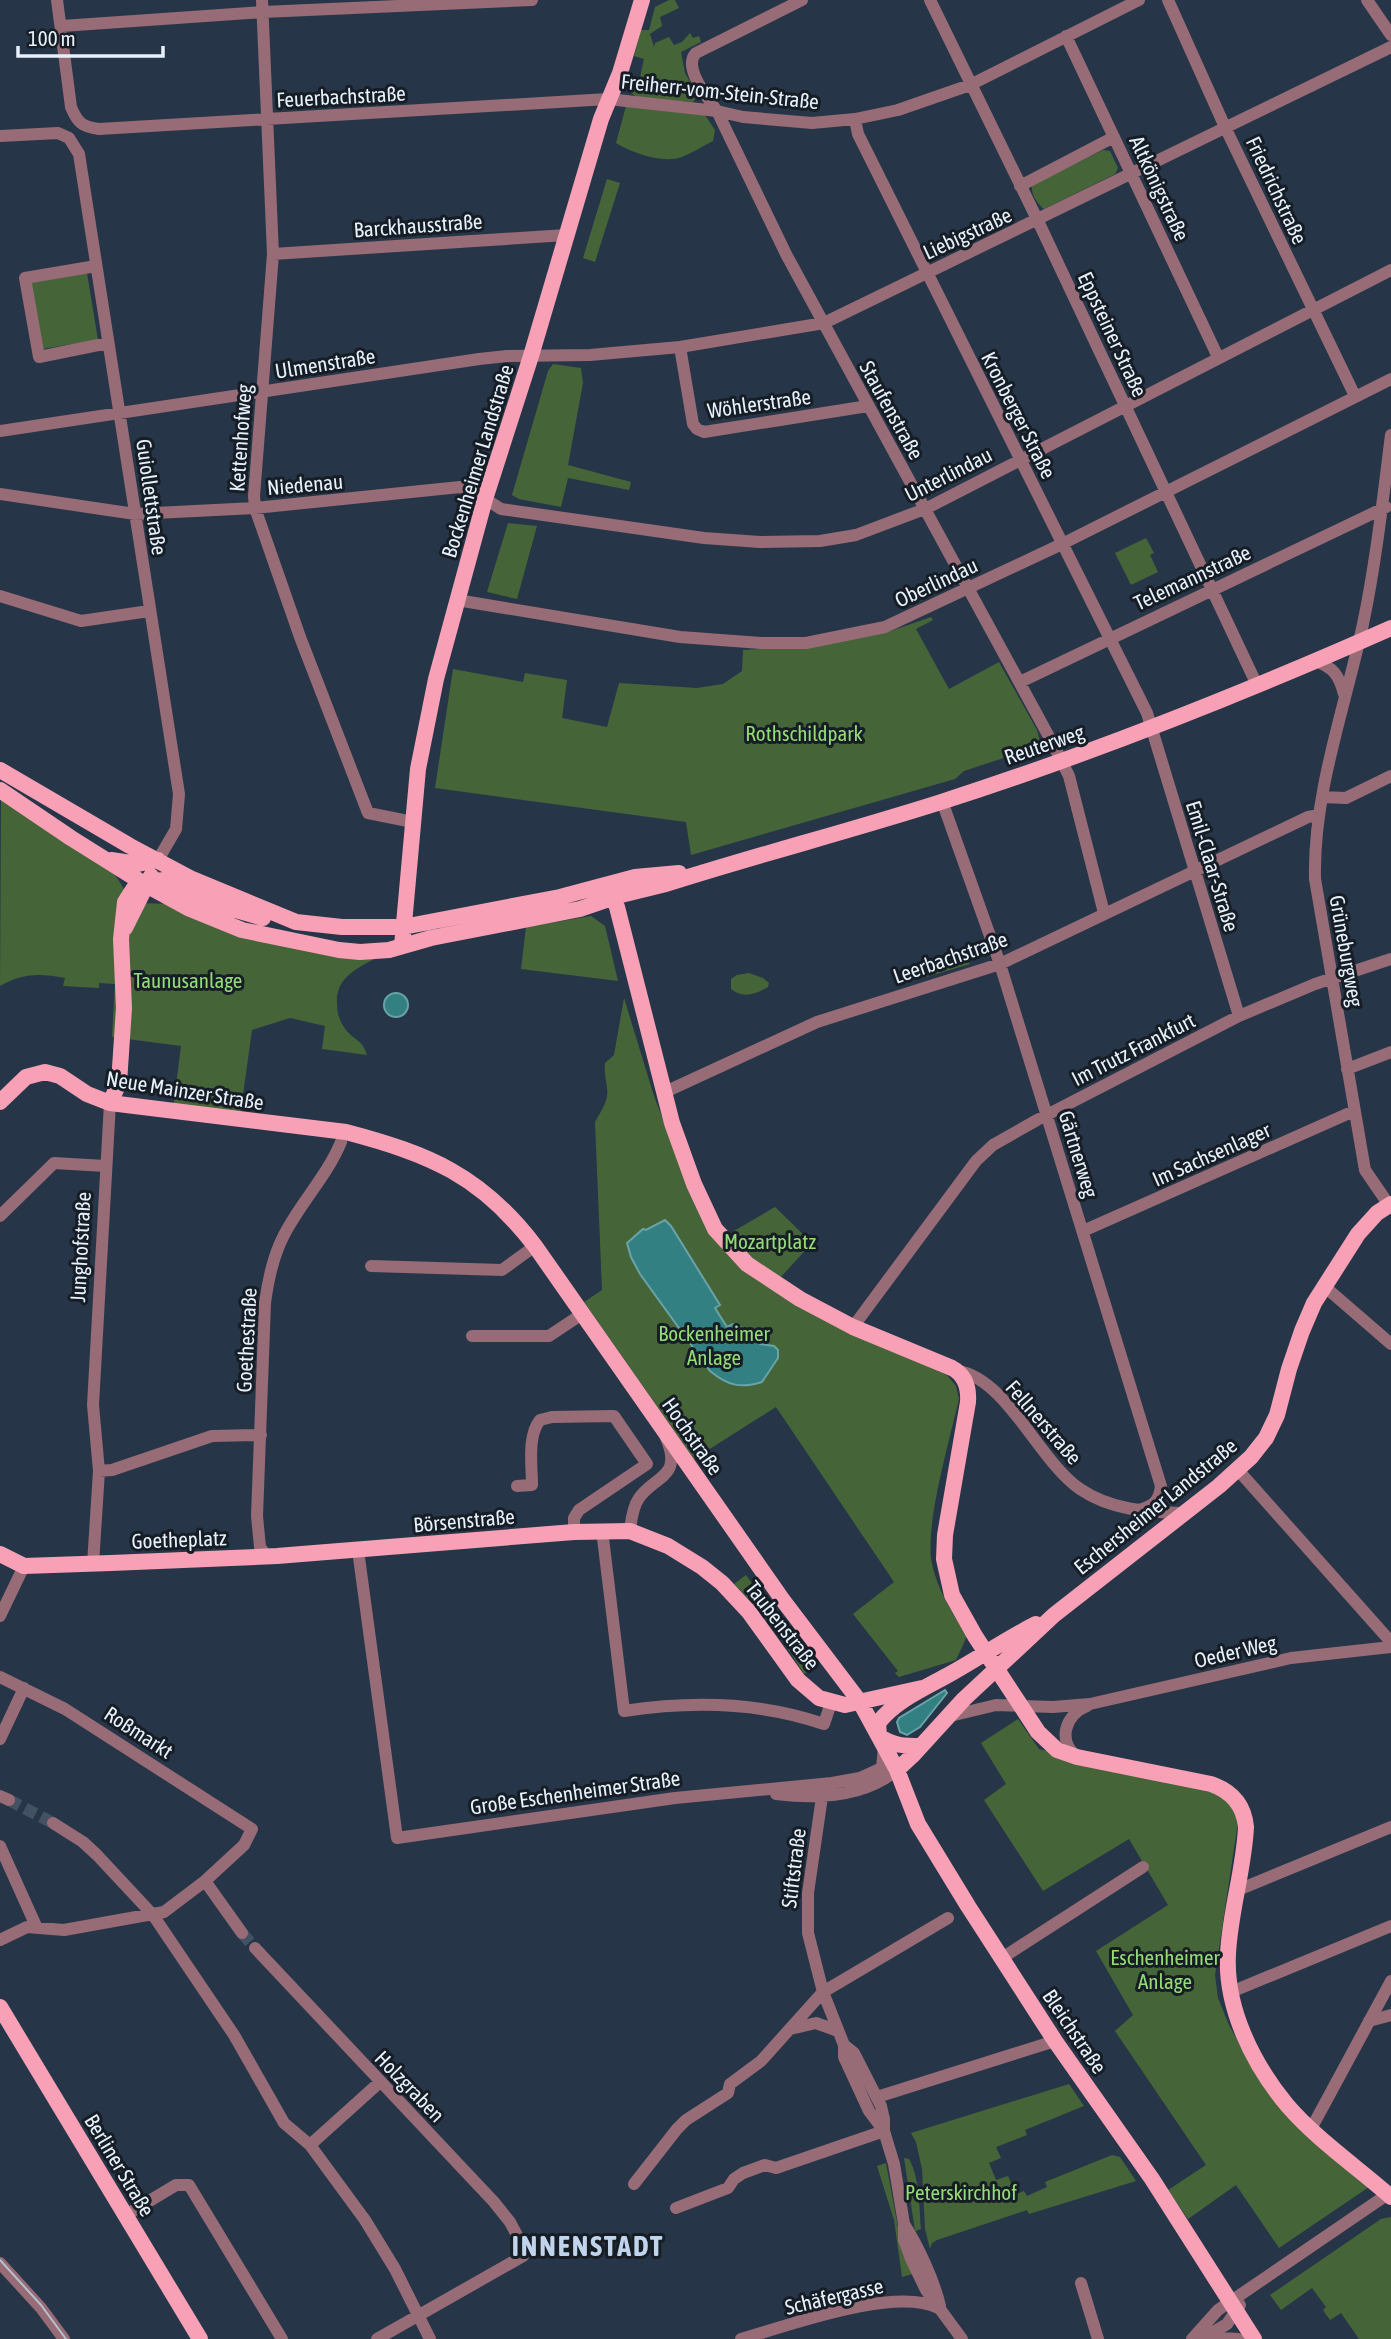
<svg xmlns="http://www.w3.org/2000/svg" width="1391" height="2339" font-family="'Asap Condensed',sans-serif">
	<rect width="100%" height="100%" fill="#263648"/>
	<path fill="#456538" d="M669 0H675L679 8 660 17 662 26 650 34 654 47 655 43 669 37 674 45 682 42 690 33 693 38 699 36 701 42 681 52 685 73 698 95 693 102 638 98 627 90 630 76 640 77 644 59 634 56 641 30H649L655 7Z
		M626 106 705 115 715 130 713 141C703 146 692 153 682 157 663 164 632 153 616 143Z
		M1103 150 1110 151 1118 168 1115 174 1044 209C1037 203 1031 195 1032 185Z
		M607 179 620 183 595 262 583 258Z
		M87 273 98 340 42 349 31 283Z
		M553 364 581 368 583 383 568 465 631 482 629 490 568 478 561 507 519 499 512 495 548 371Z
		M508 523 537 526 517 599 487 592Z
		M1146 538 1154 553 1150 555 1158 572 1131 585 1115 553Z
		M931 617 933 620 916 629 949 689 999 662 1037 730 1040 741 1034 748 964 771 955 779 691 855 686 822 435 788 453 669 523 682 525 673 567 680 562 718 607 727 619 683 697 688 723 684 742 671 743 650 814 646 888 632Z
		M1 799 105 859 133 903 180 904 242 930 378 957C358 968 335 977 337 1004 337 1014 340 1022 346 1030 355 1041 362 1039 367 1055L322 1049 325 1026 290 1018 252 1030 240 1116 173 1109 181 1046 112 1037 115 984 99 983V988L63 986 65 978C40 973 22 973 0 986Z
		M591 916 605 926 618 981 521 969 526 927Z
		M956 960 968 961 970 964 923 978 917 971 921 964 936 965Z
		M749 973 763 978 769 983 768 987C756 994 743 999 731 989V979L737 975Z
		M624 998 654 1096 688 1185 712 1232 850 1330 947 1375 956 1386 959 1399C950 1439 924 1527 932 1564 938 1591 952 1613 967 1636L956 1660 899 1677 895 1673 898 1671 853 1614 894 1582 776 1407 694 1459 584 1302 602 1290 595 1122C601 1111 609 1101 607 1088 606 1078 604 1073 605 1063L614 1055Z
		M775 1207 812 1243 780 1278 752 1260 727 1235Z
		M746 1575 811 1669 804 1674C783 1640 762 1611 734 1584Z
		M1018 1719 1039 1749 1221 1793 1233 1804 1238 1822 1215 1975 1218 1998 1229 2025 1256 2074 1287 2117 1369 2187 1279 2248 1236 2185 1188 2219 1168 2190 1206 2165 1115 2031 1133 2015 1096 1951 1168 1905 1129 1839 1043 1891 984 1800 1006 1784 981 1743Z
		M1069 2084 1084 2106 1025 2130 1027 2135 996 2147 1001 2158 989 2163 996 2180 1008 2176 1016 2194 1024 2191 1027 2196 1047 2187 1045 2182 1112 2155 1120 2157 1136 2181 1029 2214 1027 2210 937 2240 932 2243 930 2249 925 2229 922 2169 916 2142 911 2133Z
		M904 2158 909 2159C920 2179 919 2206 921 2229L915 2231Z
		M886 2163 900 2238 913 2274 902 2277 894 2220 877 2166Z
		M1391 2217V2339H1359L1341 2313 1330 2320 1323 2310 1326 2307 1312 2288 1281 2310 1270 2295 1381 2219Z"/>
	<path fill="#338082" stroke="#69a2a7" stroke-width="2" d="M384 1005a12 12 0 1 1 24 0a12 12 0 1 1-24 0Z
		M665 1220 671 1226 720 1305 715 1308 727 1327 733 1324 755 1333 760 1344 774 1346 778 1350V1358L762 1382C740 1389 727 1385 710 1371L640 1274 631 1257 627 1243 643 1229 646 1230Z
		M945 1690 947 1693 920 1727 907 1735 900 1732 897 1722 899 1718Z"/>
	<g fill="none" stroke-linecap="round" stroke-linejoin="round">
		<path stroke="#435263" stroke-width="12" stroke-dasharray="12 6" stroke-linecap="butt" d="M9 1800 53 1823
			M242 1933 255 1948"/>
		<path stroke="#976c76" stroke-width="12" d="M57 0 71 107C77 122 82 127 99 129L608 99 717 111 743 117 812 123 855 119 898 110 970 85 1139 0
			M262 0 273 254 254 496 255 508 300 637 368 813 413 822
			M802 0 696 53C682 67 708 98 717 111L787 256 1053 744 1069 776 1104 913
			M930 0 1038 221 1257 685
			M1168 0 1225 127 1355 396
			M1367 0 1391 35
			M62 26 263 12 532 0
			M1066 36 1218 357
			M855 119 858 134 1147 713 1239 1016
			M0 136 58 133 69 138 79 154 179 794 176 829 158 860
			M1020 186 1114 137
			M273 254 566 235
			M96 266 25 278 39 357 108 343
			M680 347 693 424 697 429 704 432 868 406
			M0 431 479 359 507 356 590 355 680 347 824 323 1391 47
			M1391 435C1383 498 1376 562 1363 624 1345 708 1313 793 1315 879L1365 1170 1391 1208
			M0 494 135 514 255 508 460 487 473 491 501 509 704 538 760 542 820 541 856 535 925 509 1391 270
			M0 596 81 621 149 611
			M457 600 680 637 761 643H806L885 627 1062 544 1391 379
			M1315 661C1333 667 1339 675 1344 694
			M1020 682 1386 507
			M1322 797 1346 798 1391 776
			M942 801 1000 964 1161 1486C1159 1501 1154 1506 1139 1510
			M1347 1069 1391 1052
			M665 1092 817 1022 1000 964 1308 817 1319 815
			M0 1216 54 1163 105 1166
			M1083 1231 1354 1111
			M371 1266 502 1270 535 1246
			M1324 1286 1391 1344
			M853 1327 976 1161 993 1145 1037 1120 1239 1016 1315 984 1391 959
			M472 1336H549L582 1314
			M958 1371C1007 1379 1039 1461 1080 1489 1111 1510 1146 1512 1183 1513
			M1238 1470 1391 1642
			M99 1471 112 1470 212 1436 261 1435
			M517 1486 532 1485C532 1466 527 1436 540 1420L552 1417 614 1416 647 1464 579 1510 574 1518V1532
			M602 1530 624 1711C690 1701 760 1702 824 1724L831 1703
			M630 1531C631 1520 633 1507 639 1498 655 1475 683 1478 666 1438
			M358 1550 397 1838 675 1798 832 1783 860 1778 882 1768 884 1746
			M267 1557 260 1547 257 1516 265 1303C268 1280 273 1256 284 1235 301 1202 327 1176 341 1142
			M93 1564 99 1471 93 1405 110 1103
			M0 1616 24 1566
			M0 1677 65 1709 252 1829 244 1845 205 1881 164 1912 64 1930 27 1927 0 1940
			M946 1717 996 1705 1053 1707 1090 1704 1291 1658 1391 1647
			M0 1739 24 1688
			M1077 1757C1057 1741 1065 1715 1087 1706
			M832 1783 823 1790 808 1893V1933L823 1992 844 2045V2057L869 2111 884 2131
			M776 1794C816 1799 864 1797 897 1770
			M0 1796 9 1800
			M53 1823 83 1842 97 1855 153 1915 234 2035 284 2123 310 2145 365 2220 395 2269 430 2339
			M0 1846 36 1926
			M205 1881 242 1933
			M1238 1890 1391 1827
			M255 1948 494 2202 510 2222 525 2250 523 2256 377 2339
			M1002 1958 1143 1867
			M1231 1992 1391 1926
			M1369 2021 1391 2015
			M790 2029 816 2023 838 2031
			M844 2045 854 2053 881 2106 884 2119V2131L894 2164 904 2224V2240L911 2259 926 2290 962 2339
			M877 2097 1055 2041
			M1311 2129 1391 1981
			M310 2145 380 2082
			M634 2184 677 2129 686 2120 728 2093 730 2084 761 2061 823 1992 948 1918
			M676 2208 728 2188 734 2179 743 2173 765 2165 776 2168 884 2131
			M126 2215 176 2185H189L282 2339
			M904 2224C918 2246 934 2280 940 2306
			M0 2263 41 2308 64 2339
			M1081 2283 1098 2339
			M1205 2337 1227 2324 1240 2305
			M1209 2337 1238 2339
			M741 2339C787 2326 895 2286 938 2308
			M1192 2339 1218 2310 1388 2194"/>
		<path stroke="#f8a1b6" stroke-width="16" d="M0 770 130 846 192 879 296 922 342 927H403L560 897 635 877 679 873
			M0 790 71 838 146 885 188 908 242 930 339 950 360 952 389 950 431 938 580 909 621 895 666 884C757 855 850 831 941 802 1094 753 1244 693 1391 628
			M111 860 138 864 158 860
			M597 888 613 898 617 907 672 1123 694 1184 715 1229 747 1264 800 1299 853 1327 952 1368C965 1375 969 1388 968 1402L945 1535 944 1559 952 1595 975 1636 1038 1732 1057 1750 1077 1757 1211 1784C1231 1791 1244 1805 1246 1827 1244 1870 1230 1911 1228 1954 1225 2008 1253 2064 1287 2105 1316 2139 1357 2167 1391 2197
			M125 928 151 876
			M402 946 418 769 436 679 485 499 531 356 601 119 620 73 642 0
			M0 1102 26 1077 45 1072 60 1076 87 1094 110 1103 346 1132C429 1154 481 1175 535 1246L782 1599 860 1702 897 1770 918 1824 968 1906 1055 2041 1152 2179 1254 2339
			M110 1103 119 1083 124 1008 121 939 125 902 134 888 148 881 166 880 219 905 263 918
			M0 1554 24 1566 111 1563 277 1556 574 1532 630 1531 668 1546 702 1567 722 1583 749 1612 798 1680 819 1698 845 1705 922 1688
			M921 1746C905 1746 893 1746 879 1736L878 1723C896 1700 925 1688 950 1674 979 1658 1006 1639 1036 1624
			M897 1770 912 1756 964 1699 1054 1615 1219 1486 1251 1457 1266 1438 1277 1415 1289 1369 1302 1331 1314 1303 1358 1234 1377 1213 1391 1204
			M0 2007 200 2339"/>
		<path stroke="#b5c1ce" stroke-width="2" d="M0 2260 41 2305 66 2339"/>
	</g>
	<g text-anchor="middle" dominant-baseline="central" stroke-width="6" stroke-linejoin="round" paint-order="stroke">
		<g font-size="21" fill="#e7f1fd" stroke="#161d25">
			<text transform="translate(720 91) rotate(6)">Freiherr-vom-Stein-Straße</text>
			<text transform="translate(341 96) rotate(-3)">Feuerbachstraße</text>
			<text transform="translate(1160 188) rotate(65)">Altkönigstraße</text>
			<text transform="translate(1277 190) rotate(65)">Friedrichstraße</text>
			<text transform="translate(418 225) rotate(-4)">Barckhausstraße</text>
			<text transform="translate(967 233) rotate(-25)">Liebigstraße</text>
			<text transform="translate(1113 334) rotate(65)">Eppsteiner Straße</text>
			<text transform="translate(325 363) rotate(-9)">Ulmenstraße</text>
			<text transform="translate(759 403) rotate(-8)">Wöhlerstraße</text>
			<text transform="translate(892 410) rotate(61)">Staufenstraße</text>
			<text transform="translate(1019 415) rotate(63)">Kronberger Straße</text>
			<text transform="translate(240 438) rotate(-86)">Kettenhofweg</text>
			<text transform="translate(477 461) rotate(-73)">Bockenheimer Landstraße</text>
			<text transform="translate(948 474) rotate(-27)">Unterlindau</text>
			<text transform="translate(305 484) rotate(-5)">Niedenau</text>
			<text transform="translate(152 497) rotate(82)">Guiollettstraße</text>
			<text transform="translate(1192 577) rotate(-25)">Telemannstraße</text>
			<text transform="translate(936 582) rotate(-25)">Oberlindau</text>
			<text transform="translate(1044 744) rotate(-19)">Reuterweg</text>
			<text transform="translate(1213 866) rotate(73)">Emil-Claar-Straße</text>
			<text transform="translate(1347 951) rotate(80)">Grüneburgweg</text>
			<text transform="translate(950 957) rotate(-19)">Leerbachstraße</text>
			<text transform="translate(1133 1049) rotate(-27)">Im Trutz Frankfurt</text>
			<text transform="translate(185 1090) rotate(9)">Neue Mainzer Straße</text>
			<text transform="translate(1079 1154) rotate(73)">Gärtnerweg</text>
			<text transform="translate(1211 1154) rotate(-24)">Im Sachsenlager</text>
			<text transform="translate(80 1247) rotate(-87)">Junghofstraße</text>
			<text transform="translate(246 1340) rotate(-87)">Goethestraße</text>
			<text transform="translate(1044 1422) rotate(49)">Fellnerstraße</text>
			<text transform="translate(693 1436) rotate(55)">Hochstraße</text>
			<text transform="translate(1155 1506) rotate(-39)">Eschersheimer Landstraße</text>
			<text transform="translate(464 1520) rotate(-5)">Börsenstraße</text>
			<text transform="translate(179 1539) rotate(-2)">Goetheplatz</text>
			<text transform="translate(783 1625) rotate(52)">Taubenstraße</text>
			<text transform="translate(1235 1651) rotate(-13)">Oeder Weg</text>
			<text transform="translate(139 1732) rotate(33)">Roßmarkt</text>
			<text transform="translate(575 1792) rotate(-8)">Große Eschenheimer Straße</text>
			<text transform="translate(793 1868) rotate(-83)">Stiftstraße</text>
			<text transform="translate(1075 2031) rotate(56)">Bleichstraße</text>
			<text transform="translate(410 2086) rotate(46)">Holzgraben</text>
			<text transform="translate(120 2165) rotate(59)">Berliner Straße</text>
			<text transform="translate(834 2296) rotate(-13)">Schäfergasse</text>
		</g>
		<g font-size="21" fill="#94dc75" stroke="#161d25">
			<text x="804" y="733">Rothschildpark</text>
			<text x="188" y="980">Taunusanlage</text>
			<text x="770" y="1241">Mozartplatz</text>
			<text x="714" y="1333">Bockenheimer<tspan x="714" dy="24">Anlage</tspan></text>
			<text x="1165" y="1957">Eschenheimer<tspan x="1165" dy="24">Anlage</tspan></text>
			<text x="961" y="2192">Peterskirchhof</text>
		</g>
		<g font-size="28" font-weight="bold" letter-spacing="2" fill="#c0d4eb" stroke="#161d25">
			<text x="588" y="2246">INNENSTADT</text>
		</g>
	</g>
	<path d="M18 46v10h145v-10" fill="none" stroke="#e7f1fd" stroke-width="3.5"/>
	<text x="28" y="46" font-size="21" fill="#e7f1fd" stroke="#161d25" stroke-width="5" paint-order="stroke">100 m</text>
</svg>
